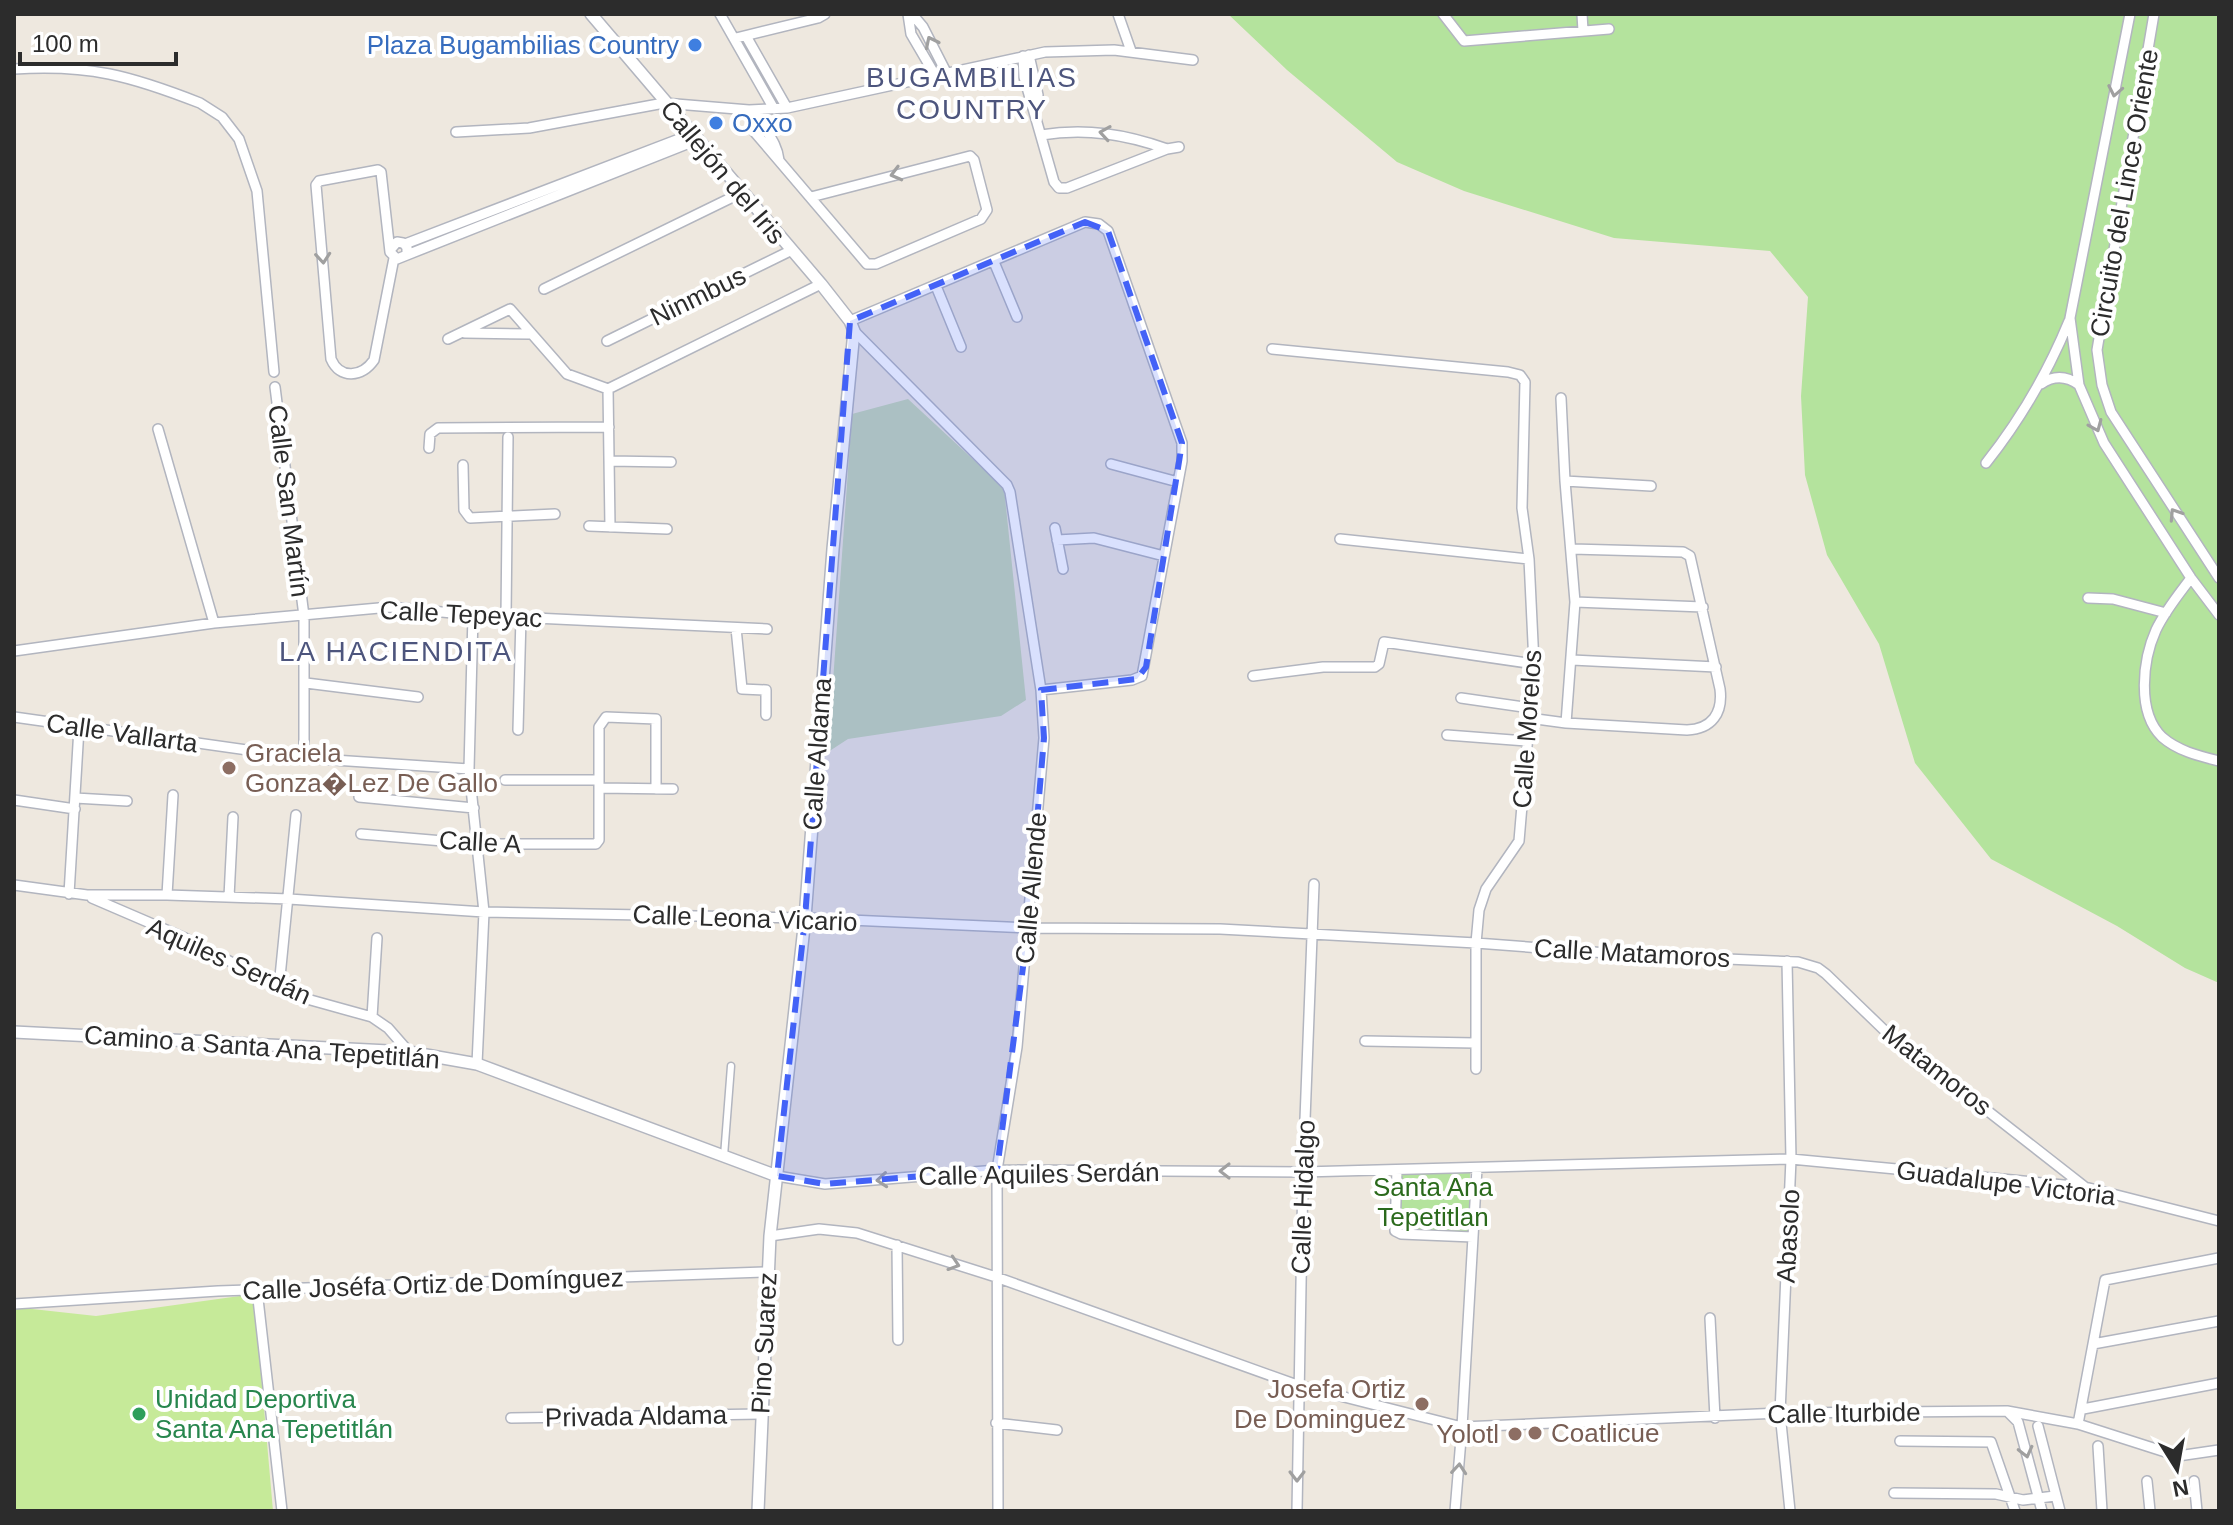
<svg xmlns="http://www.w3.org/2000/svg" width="2233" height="1525" font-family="Helvetica,sans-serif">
	<rect width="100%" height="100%" fill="#eee8df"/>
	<path fill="#b4e39d" d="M1228 14H2219V983L2185 968 2117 926 1991 859 1915 763 1879 644 1827 555 1805 475 1801 396 1808 297 1770 251 1614 238 1464 191 1397 162 1287 70Z
		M1470 1173 1469 1231 1397 1229 1399 1174Z"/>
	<path fill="#c6d7b7" d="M908 399 1004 488 1026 700 1001 716 848 739 828 752 852 414Z"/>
	<path fill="#c6ea99" d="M254 1294 273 1511H14V1307L96 1316Z"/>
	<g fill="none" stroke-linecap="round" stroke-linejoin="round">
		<defs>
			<path id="pedestrian" d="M724 1156 731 1066"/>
			<path id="minor" d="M720 14 774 109
				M908 14 911 34 935 75
				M912 14 923 27 946 72
				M1118 14 1131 51
				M1443 14 1464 41 1609 29
				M1582 14 1583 31
				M2130 14 2070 318 2079 385 2104 443 2191 578 2219 615
				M2154 14 2097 350 2102 385 2111 412 2219 578
				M746 36 787 108
				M736 38 818 18 825 14
				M1029 55 1038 95 1034 106
				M1023 56 1024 77 1054 182 1059 188H1067L1167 149 1179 147
				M14 69C89 64 131 76 200 103L222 117 239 139 257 191 274 372
				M749 110 752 129 867 264H876L981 219 987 210 974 160 970 156 811 197
				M756 110C762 131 776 137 779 160
				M456 132 529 128 664 103 749 110 787 108 1045 52 1114 50 1193 60
				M1041 135C1086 128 1125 134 1167 149
				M405 244 692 134
				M391 249 397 242 403 243 407 247V255L397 259 390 252 381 172 378 170 319 181 316 185 331 359C340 380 362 377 374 360L394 258
				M407 255 697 140
				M994 262 1017 317
				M936 286 961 347
				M544 289 741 193
				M850 321 1085 222 1099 224 1108 231 1182 443V461L1142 676 1132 680 1041 690
				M854 331 1007 485 1010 492 1041 690 1044 738 1017 1047 997 1170 998 1511
				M465 333 530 334
				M448 339 510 309 567 374 608 389
				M607 341 790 251
				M1272 349 1508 372 1520 375 1525 382 1522 508 1529 559 1534 664 1519 841 1486 889 1479 910 1476 943V1069
				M2041 384C2054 375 2067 376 2079 385
				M275 387 304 616V758
				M608 389 821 284
				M608 389 610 527
				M1561 398 1565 481 1575 602 1566 723
				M158 429 214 623
				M429 448 430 434 438 428 609 427
				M609 461 671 462
				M1986 463C2021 419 2048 372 2069 321
				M1111 464 1178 482
				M463 465 464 510 470 518 555 514
				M1565 481 1651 486
				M589 526 667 529
				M1055 528 1063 569
				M1340 539 1529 559
				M1057 540 1094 538 1164 556
				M2191 578C2179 594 2165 611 2156 630 2143 659 2136 712 2162 737 2178 751 2199 756 2219 761
				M2088 598 2113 599 2166 613
				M1575 602 1703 607
				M473 615 469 769 484 912 477 1064
				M506 616 508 437
				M736 628 742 689 766 690V715
				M14 651 214 623 390 607 473 615 767 629
				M1572 660 1716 667
				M1253 676 1323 667H1375L1379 664 1384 642 1534 664
				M306 683 418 697
				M1461 698 1530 708
				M14 717 304 758 469 769
				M1529 718 1566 723 1687 730C1712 729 1723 713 1720 689L1690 556 1683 552 1572 549
				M518 730 521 617
				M1447 735 1527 741
				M505 780H599
				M599 788 673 789
				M359 797 474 808
				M75 798 127 801
				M14 800 75 809
				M361 834 478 844H596L599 840V727L606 717 656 719V789
				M14 885 87 895H167L289 899 484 912 805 918 1028 928 1220 929 1476 943 1633 955 1798 962 1818 968 1826 974 1883 1029 2085 1187
				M69 894 79 728
				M167 895 173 795
				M229 897 233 817
				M92 898 185 938 279 987 307 999 372 1017 388 1028 409 1052
				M1787 961 1791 1159 1780 1413 1790 1511
				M279 987 296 815
				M372 1017 377 938
				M1365 1041 1475 1043
				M1397 1170 1395 1231 1401 1234 1473 1237
				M777 1176 825 1184 997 1170 1303 1172 1791 1159 2085 1187 2219 1221
				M770 1236 819 1229 857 1233 996 1277 1297 1385 1462 1427 1780 1413 2007 1411 2078 1424 2178 1456 2219 1450
				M897 1245 898 1340
				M257 1290 282 1511
				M14 1304 218 1291 767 1272
				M1710 1318 1715 1418
				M2093 1344 2219 1321
				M2083 1409 2219 1383
				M2007 1411 2018 1422 2042 1511
				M511 1418 761 1414
				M996 1423 1057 1430
				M2078 1424 2105 1280 2219 1258
				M2038 1426 2060 1511
				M1900 1441 1991 1442 2015 1511
				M2098 1446 2102 1511
				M2147 1481 2150 1511
				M2194 1481 2197 1511
				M1894 1493 1996 1494 2023 1500 2055 1496
				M1297 1511 1303 1172 1314 884
				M1455 1511 1462 1427 1477 1168"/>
			<path id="tertiary" d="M591 14 821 284 850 321 854 331 833 549 805 918 770 1236 758 1511
				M14 1032 409 1052 477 1064 777 1176"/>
		</defs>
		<use href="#pedestrian" stroke="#b2b5bf" stroke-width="9"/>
		<use href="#minor" stroke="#b2b5bf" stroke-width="12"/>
		<use href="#tertiary" stroke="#b2b5bf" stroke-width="14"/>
		<use href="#pedestrian" stroke="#fff" stroke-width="6"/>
		<use href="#minor" stroke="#fff" stroke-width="9"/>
		<use href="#tertiary" stroke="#fff" stroke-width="11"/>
	</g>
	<defs><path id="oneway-chevron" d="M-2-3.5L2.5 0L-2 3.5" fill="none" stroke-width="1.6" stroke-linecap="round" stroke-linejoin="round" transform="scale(2)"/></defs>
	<g stroke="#a0a0a0">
		<use href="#oneway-chevron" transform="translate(931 42) rotate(-116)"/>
		<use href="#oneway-chevron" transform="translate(2115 91) rotate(101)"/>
		<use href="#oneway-chevron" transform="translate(1105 133) rotate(-171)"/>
		<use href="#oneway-chevron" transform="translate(896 174) rotate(165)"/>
		<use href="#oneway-chevron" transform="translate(323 258) rotate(85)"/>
		<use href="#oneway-chevron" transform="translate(2096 426) rotate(67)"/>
		<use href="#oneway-chevron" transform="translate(2175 514) rotate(-123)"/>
		<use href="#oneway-chevron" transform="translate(1225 1171) rotate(-180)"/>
		<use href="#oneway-chevron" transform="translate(882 1180) rotate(175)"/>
		<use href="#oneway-chevron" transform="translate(954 1264) rotate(18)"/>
		<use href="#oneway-chevron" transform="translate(2026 1452) rotate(76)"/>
		<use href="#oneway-chevron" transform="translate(1459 1469) rotate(-85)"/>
		<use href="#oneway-chevron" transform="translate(1297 1476) rotate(90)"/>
	</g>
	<path fill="#4362f7" fill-opacity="0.2" stroke="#4362f7" stroke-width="6" stroke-dasharray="16 10" stroke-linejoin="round" d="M1085 222 1108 231 1182 443 1146 667 1137 679 1041 690 1044 738 1028 928 997 1170 825 1184 777 1176 805 918 850 321Z"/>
	<g fill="#3f7fe0" stroke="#fff" stroke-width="3">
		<circle cx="695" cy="45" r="8"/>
		<circle cx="716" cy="123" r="8"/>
	</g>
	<g fill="#8d6e63" stroke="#fff" stroke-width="3">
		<circle cx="229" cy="768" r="8"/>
		<circle cx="1422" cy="1404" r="8"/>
		<circle cx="1535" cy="1433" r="8"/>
		<circle cx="1515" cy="1434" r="8"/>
	</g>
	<circle fill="#2e9e5b" stroke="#fff" stroke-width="3" cx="139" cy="1414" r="8"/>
	<g text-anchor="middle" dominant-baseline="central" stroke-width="8" stroke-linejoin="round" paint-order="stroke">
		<g font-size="26" fill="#366cbe" stroke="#fff" text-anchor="end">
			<text x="679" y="45">Plaza Bugambilias Country</text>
			<text x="732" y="123" text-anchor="start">Oxxo</text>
		</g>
		<g font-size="26" fill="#2c2c2c" stroke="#fff">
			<text transform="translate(723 172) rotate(50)">Callejón del Iris</text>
			<text transform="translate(2124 193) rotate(-80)">Circuito del Lince Oriente</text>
			<text transform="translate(698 296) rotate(-26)">Ninmbus</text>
			<text transform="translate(289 501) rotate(83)">Calle San Martín</text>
			<text transform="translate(461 614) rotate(3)">Calle Tepeyac</text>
			<text transform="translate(1527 729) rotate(-86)">Calle Morelos</text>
			<text transform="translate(122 733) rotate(8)">Calle Vallarta</text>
			<text transform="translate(817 754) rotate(-86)">Calle Aldama</text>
			<text transform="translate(480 842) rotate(3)">Calle A</text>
			<text transform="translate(1031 888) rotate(-85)">Calle Allende</text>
			<text transform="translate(745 918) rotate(2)">Calle Leona Vicario</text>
			<text transform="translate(1632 953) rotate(3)">Calle Matamoros</text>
			<text transform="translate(229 961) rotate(24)">Aquiles Serdán</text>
			<text transform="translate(262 1047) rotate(4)">Camino a Santa Ana Tepetitlán</text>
			<text transform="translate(1937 1070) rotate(38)">Matamoros</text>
			<text transform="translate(1039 1174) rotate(-1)">Calle Aquiles Serdán</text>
			<text transform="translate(2006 1183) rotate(7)">Guadalupe Victoria</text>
			<text transform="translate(1303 1197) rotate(-88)">Calle Hidalgo</text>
			<text transform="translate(1788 1236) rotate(-87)">Abasolo</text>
			<text transform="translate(433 1284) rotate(-2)">Calle Joséfa Ortiz de Domínguez</text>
			<text transform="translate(764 1343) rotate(-87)">Pino Suarez</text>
			<text transform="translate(1844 1413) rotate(-1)">Calle Iturbide</text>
			<text transform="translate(636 1416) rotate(-1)">Privada Aldama</text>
		</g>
		<g font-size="26" fill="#785e54" stroke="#fff" text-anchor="start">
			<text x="245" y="753">Graciela<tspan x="245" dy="30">Gonza�Lez De Gallo</tspan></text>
			<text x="1406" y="1389" text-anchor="end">Josefa Ortiz<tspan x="1406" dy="30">De Dominguez</tspan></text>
			<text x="1551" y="1433">Coatlicue</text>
			<text x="1499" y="1434" text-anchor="end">Yolotl</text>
		</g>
		<g font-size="26" fill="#2b6a1c" stroke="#fff">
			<text x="1433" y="1187">Santa Ana<tspan x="1433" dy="30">Tepetitlan</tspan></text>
		</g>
		<g font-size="26" fill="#27864d" stroke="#fff" text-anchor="start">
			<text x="155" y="1399">Unidad Deportiva<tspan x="155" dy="30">Santa Ana Tepetitlán</tspan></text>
		</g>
		<g font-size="28" letter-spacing="2" fill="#4d557d" stroke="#fff">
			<text x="972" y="77">BUGAMBILIAS<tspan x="972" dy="32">COUNTRY</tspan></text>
			<text x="396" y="651">LA HACIENDITA</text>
		</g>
	</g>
	<rect width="2233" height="1525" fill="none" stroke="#2c2c2c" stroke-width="32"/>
	<g transform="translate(2177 1469) rotate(169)" stroke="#ffffff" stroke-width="6" paint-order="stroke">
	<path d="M0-6L14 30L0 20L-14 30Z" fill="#2c2c2c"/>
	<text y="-12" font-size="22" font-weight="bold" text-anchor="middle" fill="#2c2c2c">N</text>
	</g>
	<path d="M20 52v12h156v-12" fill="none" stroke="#2c2c2c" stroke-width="4"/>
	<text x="32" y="52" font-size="24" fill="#2c2c2c" stroke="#ffffff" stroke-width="6" paint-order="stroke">100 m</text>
</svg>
